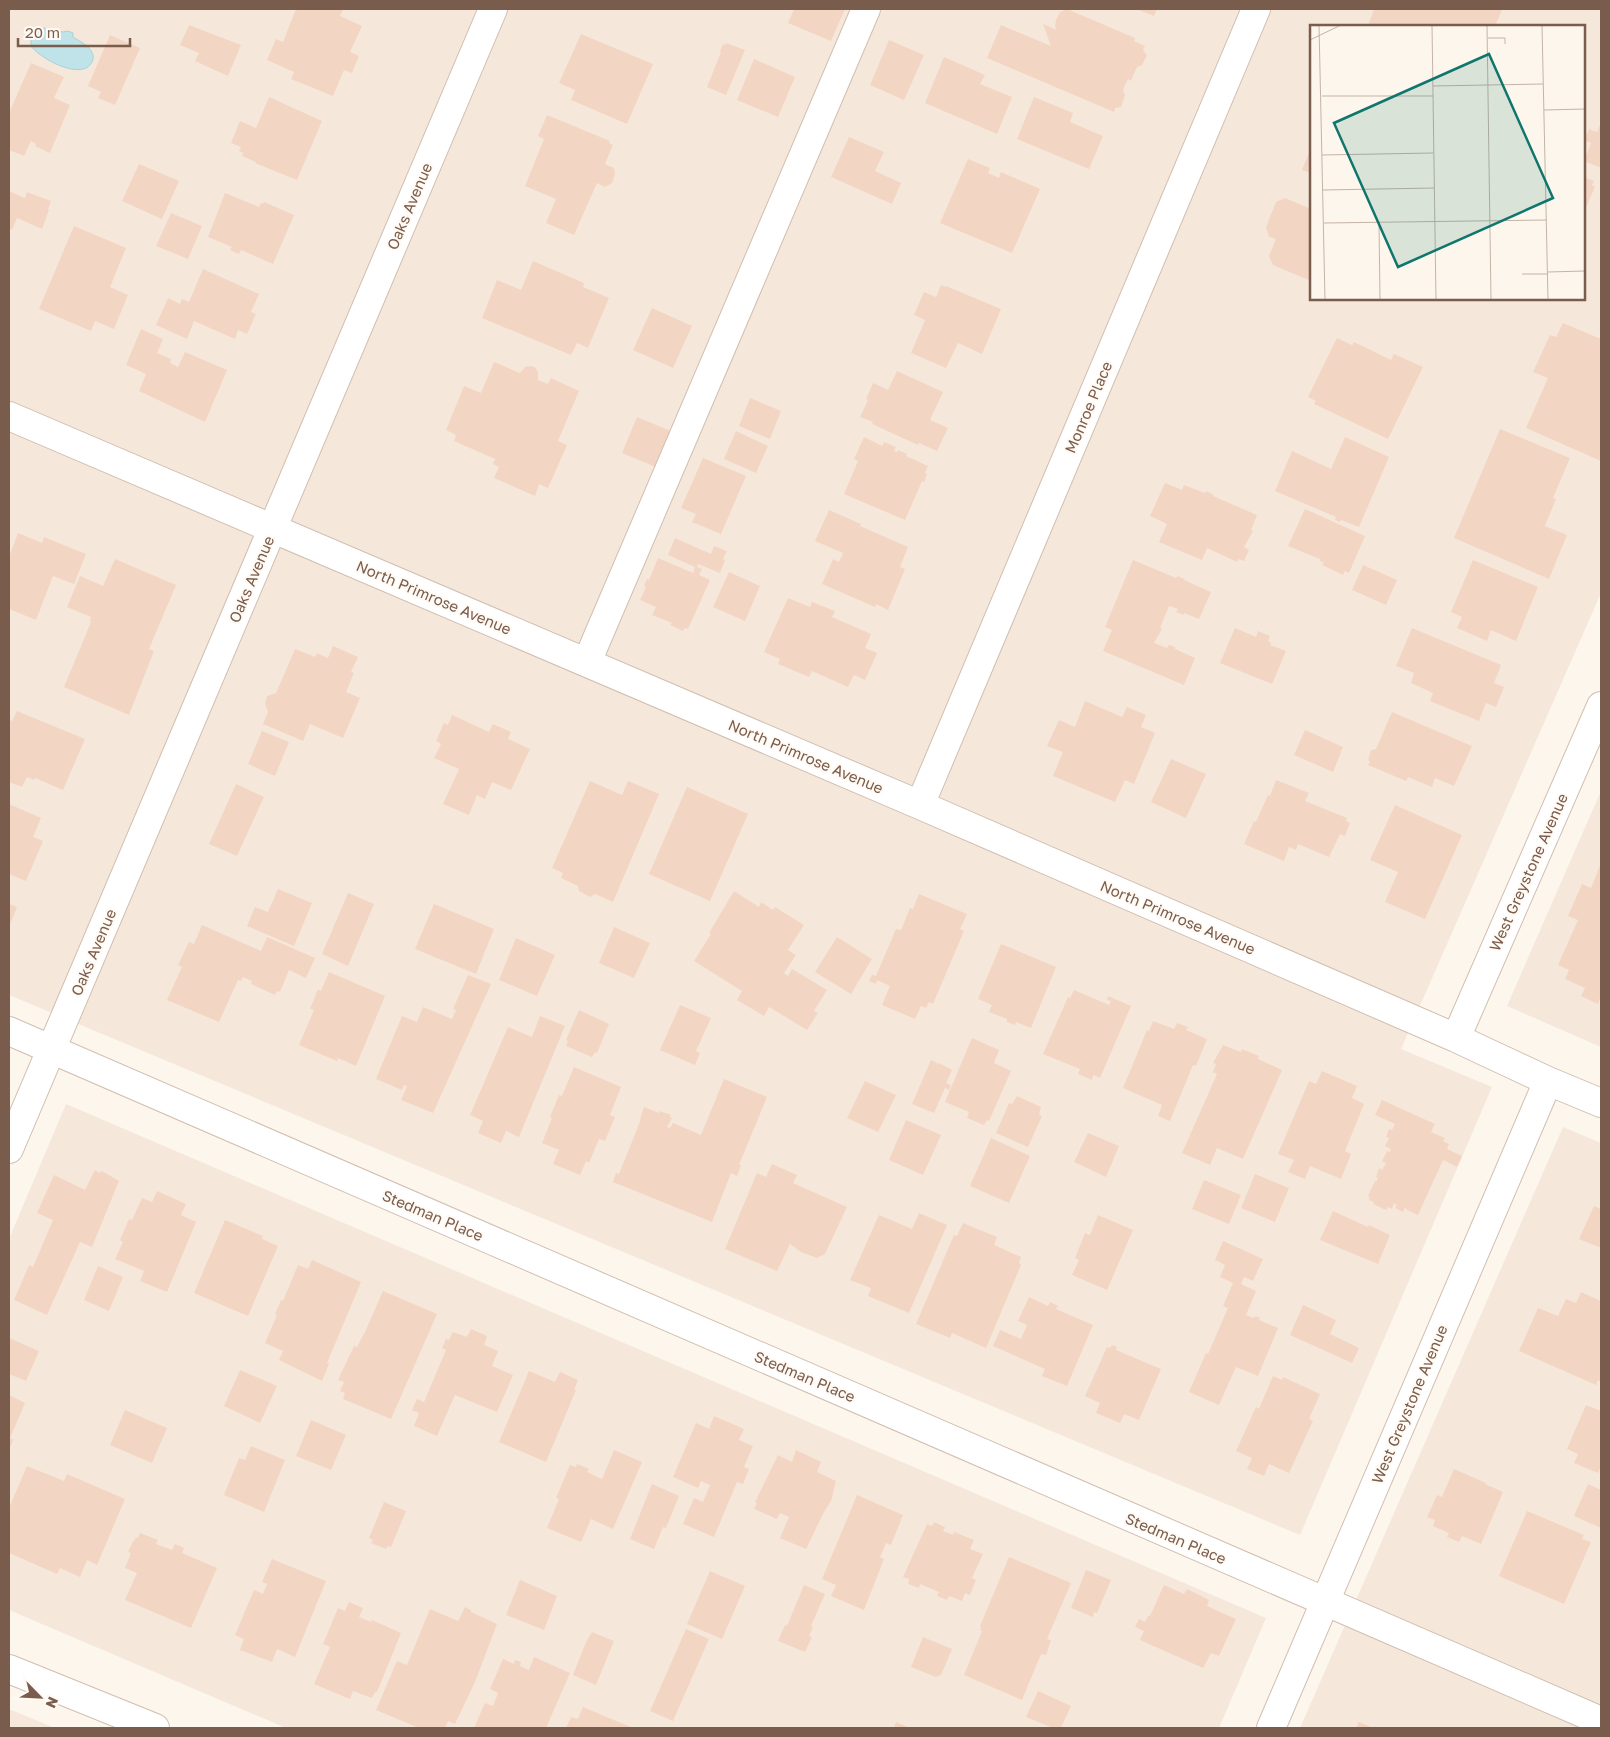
<svg xmlns="http://www.w3.org/2000/svg" width="1610" height="1737" font-family="'Golos Text',sans-serif">
	<rect width="100%" height="100%" fill="#fdf6ec"/>
	<path fill="#f5e8da" fill-rule="evenodd" d="M9 9H1601V593L1401 1049 1492 1087 1300 1535 9 995ZM1311 26H1584V299H1311Z
		M1601 791V1047L1507 1006Z
		M66 1104 1266 1618 1219 1728H286L9 1610V1239Z
		M1563 1127 1601 1143V1728H1300Z
		M9 1709 55 1728H9Z"/>
	<path fill="#bfe3e8" stroke="#a5d3da" d="M45 28 63 32 68 31 73 33V37C81 42 98 50 92 62 90 65 87 69 83 69 68 73 39 57 31 46V39L34 30Z"/>
	<path fill="#f3d5c3" d="M296 9H343L340 16 362 26 350 52 359 56 352 73 344 70 333 96 291 79 294 72 267 60 276 39 283 42Z
		M794 9H845L831 41 788 23Z
		M1067 9 1135 38 1134 41 1145 46 1143 50 1147 55 1142 65 1137 67 1131 81 1128 79 1123 90 1125 95 1121 107 1115 108 1114 112 987 58 1001 25 1051 46 1043 24 1057 30 1055 27 1056 20 1060 12Z
		M1136 9H1157L1154 16Z
		M1374 9H1500L1502 10 1495 26H1368Z
		M189 25 241 45 228 76 195 61 199 53 180 45Z
		M581 34 653 64 627 124 571 100 575 90 559 83Z
		M110 35 140 48 115 105 98 98 101 92 88 86Z
		M889 40 924 55 904 100 870 85Z
		M726 43 745 50 726 95 707 87 721 52 720 51 723 44 725 45Z
		M944 57 985 75 980 84 1012 97 997 134 925 103Z
		M754 59 795 77 778 117 737 100Z
		M31 63 64 77 54 98 70 105 50 153 35 146 36 144 31 141 24 156 9 150V113Z
		M269 97 322 121 297 180 255 163 256 162 242 156 243 153 239 151 241 147 231 143 240 121 256 128Z
		M1034 97 1073 113 1070 122 1103 136 1089 169 1017 139Z
		M547 115 610 141 609 143 613 145 605 164 614 168 615 174 612 183 605 187 597 183 574 235 546 223 556 199 525 186 544 139 538 136Z
		M1601 122V168L1584 161 1591 143 1584 140 1589 129 1597 132Z
		M849 137 884 152 875 171 901 183 892 204 831 177Z
		M1311 148V173L1302 170Z
		M968 159 990 168 988 173 999 178 1001 172 1040 189 1012 253 940 223Z
		M139 164 179 181 162 219 122 201Z
		M1584 177 1594 181 1592 185 1595 187 1584 212Z
		M9 191 25 198 27 192 51 201 48 209 49 210 42 229 17 218 12 230 9 228Z
		M225 193 259 207 261 203 263 204 264 202 294 215 273 264 241 250 239 254 230 250 232 247 208 237Z
		M1285 198 1311 209V281L1273 265 1269 256 1276 239 1269 237 1266 227 1276 202Z
		M171 213 202 226 188 259 156 246Z
		M74 226 126 248 110 287 128 295 114 329 95 321 91 331 39 309Z
		M533 261 584 283 583 287 609 298 588 348 577 343 571 355 482 318 497 280 521 290Z
		M203 269 259 294 251 312 256 314 247 334 238 330 235 339 194 321 187 339 156 325 168 298 180 304 182 299 189 302Z
		M941 285 946 287V286L1001 309 982 354 958 343 946 368 911 353 925 320 914 315 924 292 936 297Z
		M652 308 692 326 673 368 633 350Z
		M1563 323 1601 339V461L1526 428 1548 378 1533 372 1550 335 1556 337Z
		M141 329 163 339 157 353 171 359 170 363 178 367 185 352 227 370 205 422 139 391 146 374 126 365Z
		M1337 338 1352 345 1354 342 1391 360 1394 354 1423 367 1388 439 1314 404 1316 401 1308 397Z
		M494 362 520 373 525 367 530 366 535 367 538 372V380L548 384 551 378 579 391 558 441 567 445 548 488 539 484 535 496 494 478 499 467 493 464 495 459 454 441 456 435 446 430 464 386 481 393Z
		M897 371 943 392 930 420 948 428 937 451 919 443 918 445 872 424 873 422 860 417 868 400 866 399 873 383 888 390Z
		M750 398 781 411 770 439 739 426Z
		M637 417 673 432 658 468 622 453Z
		M1500 429 1570 458 1553 498 1556 499 1545 526 1567 535 1549 579 1454 538Z
		M736 431 768 446 756 473 724 459Z
		M864 437 882 446 884 442 896 447 894 451 897 452 898 450 907 454 906 456 928 466 925 473 927 474 924 482 922 481 905 520 844 494 858 461 854 459Z
		M1345 437 1389 457 1359 527 1341 520 1340 522 1335 520 1336 517 1275 491 1292 451 1331 469Z
		M703 458 746 476 721 534 692 522 696 514 681 508Z
		M1165 483 1182 490 1184 485 1205 493 1206 491 1214 495 1213 496 1257 515 1251 530 1253 531 1244 547 1249 550 1244 561 1238 559 1237 562 1207 548 1202 560 1159 542 1167 524 1150 516Z
		M1305 509 1365 536 1349 573 1345 571 1343 575 1322 565 1324 563 1320 561V559L1288 546Z
		M829 510 861 524 860 526 908 547 900 567 905 569 888 610 876 604 875 607 822 584 833 559 839 562 843 553 815 541Z
		M18 533 42 543 44 537 86 554 74 584 53 576 36 620 9 609V557Z
		M675 538 711 554 714 546 727 551 723 559 725 560 720 573 698 564 697 567 702 569 699 575 710 580 688 629 685 628 683 631 670 625 672 623 652 615 656 607 640 600 646 587 644 586 647 579 649 580 658 558 693 573 695 567 668 555Z
		M115 559 176 585 149 649 154 651 129 715 64 687 91 622 90 621 91 617 67 607 80 576 103 586Z
		M1133 560 1176 578 1178 576 1184 579V580L1211 592 1199 619 1184 613V615L1176 612 1178 609 1169 606 1160 628 1162 629 1154 643 1167 648 1169 645 1175 647V649L1195 658 1184 685 1103 651 1112 630 1105 627Z
		M1473 560 1538 587 1516 641 1491 630 1487 641 1457 628 1462 617 1451 612Z
		M1363 565 1397 580 1386 605 1352 590Z
		M729 572 760 586 745 621 713 607Z
		M788 598 810 607 812 602 835 611 832 617 871 634 865 648 877 653 865 680 854 675 848 687 812 671 809 677 778 664 780 659 764 652Z
		M1235 628 1256 637 1258 631 1270 636 1268 641 1271 643 1270 645 1286 651 1272 684 1220 663Z
		M1412 628 1501 665 1494 683 1504 687 1496 707 1486 703 1479 721 1430 701 1433 693 1411 683 1414 673 1396 666Z
		M333 646 358 657 351 672 354 673 346 692 360 698 343 738 310 724 303 741 263 724 268 712 265 704 267 696 276 693 295 649 315 657 317 653 328 658Z
		M1085 701 1122 717 1127 707 1146 715 1141 727 1155 733 1134 784 1125 780 1115 802 1053 776 1063 752 1047 746 1059 720 1075 727Z
		M17 711 85 739 63 790 35 778 34 780 27 777 22 787 9 782V720L12 721Z
		M1392 712 1472 746 1454 786 1435 778 1432 787 1408 777 1406 781 1368 765 1370 762 1368 760 1371 750 1376 749Z
		M452 715 489 732 493 724 511 732 508 739 530 749 511 790 492 782 485 799 477 795 469 815 443 804 459 769 434 758 441 744 436 741 444 723 448 725Z
		M1305 730 1343 747 1333 772 1294 755Z
		M262 731 289 742 275 776 248 764Z
		M1171 759 1206 774 1186 818 1151 802Z
		M1276 780 1309 793 1305 801 1347 818 1346 821 1350 823 1345 836 1340 834 1329 857 1298 844 1296 850 1289 847 1284 861 1244 844 1254 821 1256 822 1268 795 1270 796Z
		M590 781 622 795 628 781 659 794 613 902 595 894 590 897 579 891 578 886 561 878 563 873 552 868Z
		M236 784 264 797 237 856 209 844Z
		M687 787 748 814 710 901 649 874Z
		M9 804 41 818 33 837 43 841 26 881 9 874Z
		M1395 805 1462 835 1425 919 1385 902 1398 872 1370 860Z
		M1601 863V995L1598 1004 1581 996 1585 988 1565 979 1569 970 1558 965 1578 920 1568 916 1582 884 1591 888Z
		M278 889 312 903 294 946 247 926 255 907 268 912Z
		M734 891 759 907 761 902 773 910 775 907 804 925 788 950 796 955 784 973 788 976 792 969 827 990 814 1011 818 1013 807 1030 769 1007 764 1016 737 1000 742 991 694 961 711 934 709 933Z
		M348 893 374 904 348 966 322 954Z
		M919 894 967 914 960 929 964 931 933 1004 929 1002 926 1008 921 1006 915 1019 882 1005 890 986 877 980 876 984 869 981 872 975 876 976 896 929 901 930 910 908 913 909Z
		M9 904 17 907 9 927Z
		M434 904 494 929 476 974 415 949Z
		M202 925 261 951 267 937 315 958 306 978 289 970 280 992 277 991 275 995 251 984 252 981 243 977 241 981 238 980 219 1022 167 1000 182 967 178 965 189 942 194 944Z
		M614 927 650 943 634 978 599 963Z
		M837 937 872 959 851 994 815 972Z
		M516 938 555 955 537 996 499 980Z
		M1001 944 1056 967 1031 1028 1016 1022 1015 1025 1007 1022V1019L989 1012 992 1005 978 999Z
		M329 972 385 996 356 1066 338 1058 337 1061 299 1045 314 1010 310 1009 318 989 321 991Z
		M468 975 491 984 433 1113 401 1100 407 1086 404 1085 402 1090 376 1079 402 1016 417 1022 423 1007 452 1019 456 1010 453 1009Z
		M1074 990 1109 1005 1111 1001 1107 1000 1108 996 1131 1006 1100 1078 1093 1075 1092 1080 1078 1074 1080 1069 1043 1054 1068 997 1070 998Z
		M680 1005 711 1018 696 1051 700 1053 695 1065 660 1050Z
		M579 1010 609 1024 597 1053 595 1052 592 1057 566 1046 568 1041 566 1040Z
		M540 1016 565 1026 519 1137 506 1131 501 1143 478 1133 483 1121 470 1115 508 1027 532 1037Z
		M1153 1021 1174 1029 1177 1023 1188 1027 1186 1030 1207 1039 1196 1066 1193 1065 1170 1121 1158 1116 1162 1105 1123 1088 1147 1030 1149 1031Z
		M972 1038 999 1050 994 1063 1011 1071 989 1121 987 1120 984 1125 967 1118 969 1112 945 1102Z
		M1223 1045 1241 1052 1242 1049 1259 1056 1258 1059 1282 1070 1243 1159 1217 1148 1210 1165 1182 1153 1217 1074 1213 1072 1216 1064 1213 1063Z
		M931 1060 939 1064V1063L952 1070 946 1083 951 1085 949 1090 945 1088 934 1113 912 1104Z
		M574 1067 621 1087 610 1115 615 1117 605 1141 599 1139 589 1163 586 1161 580 1175 553 1164 559 1150 542 1143 552 1118 550 1117 559 1095 562 1096Z
		M1322 1071 1357 1086 1352 1098 1364 1104 1345 1151 1351 1154 1341 1179 1310 1166 1305 1179 1288 1172 1294 1160 1278 1154 1309 1081 1316 1084Z
		M724 1079 767 1097 739 1165H741L737 1176 731 1173 712 1222 613 1182 616 1173 619 1174 641 1119H640L644 1107 659 1113 660 1111 671 1115 670 1117 672 1118 667 1127 670 1128 673 1123 701 1135Z
		M865 1081 896 1095 878 1132 847 1118Z
		M1017 1096 1041 1107 1039 1115 1042 1116 1028 1147 996 1133 1009 1103 1012 1104Z
		M1382 1100 1435 1124 1431 1132 1445 1138 1443 1141 1449 1144 1447 1149 1462 1156 1457 1167 1443 1160 1418 1215 1407 1210V1209L1405 1208 1403 1212 1395 1208 1397 1205 1394 1203 1392 1209 1388 1207 1386 1210 1373 1204 1374 1202 1369 1200 1370 1197 1368 1196 1375 1181 1376 1182 1378 1178 1376 1177 1379 1168 1382 1170 1386 1163 1382 1161 1387 1151 1390 1152 1391 1149 1385 1146 1389 1138 1386 1137 1389 1129 1392 1130 1395 1124 1375 1115Z
		M906 1120 941 1135 923 1175 889 1160Z
		M1088 1133 1119 1146 1106 1177 1074 1162Z
		M991 1138 1030 1156 1009 1203 970 1186Z
		M772 1164 797 1175 793 1183 847 1207 825 1254 817 1258 801 1252 790 1244 777 1271 725 1249 757 1173 766 1177Z
		M95 1170 100 1173 102 1171 119 1181 92 1247 80 1242 47 1315 14 1300 29 1265 33 1267 53 1220 37 1213 54 1175 85 1190Z
		M1255 1174 1289 1188 1275 1222 1241 1208Z
		M1204 1180 1241 1195 1229 1224 1192 1209Z
		M157 1191 186 1204 181 1215 196 1222 167 1292 140 1281 144 1271 115 1259 123 1242 120 1240 129 1219 132 1220 142 1198 152 1202Z
		M1594 1206 1601 1209V1248L1579 1239Z
		M1333 1211 1368 1227 1369 1225 1390 1235 1378 1264 1320 1240Z
		M919 1213 947 1225 909 1313 868 1296 871 1288 850 1280 879 1215 912 1229Z
		M1098 1215 1133 1230 1107 1290 1072 1275 1079 1260 1075 1258 1085 1233 1090 1235Z
		M225 1220 263 1236 262 1239 278 1246 248 1316 194 1293Z
		M963 1223 997 1237 994 1245 1021 1257 1019 1263 1021 1265 986 1348 952 1333 950 1338 916 1324 954 1235 957 1236Z
		M1223 1241 1263 1259 1253 1281 1244 1277 1241 1284 1256 1291 1246 1315 1254 1318 1255 1316 1260 1318 1259 1320 1278 1328 1258 1376 1236 1367 1219 1405 1189 1392 1206 1353 1208 1354 1228 1308 1223 1306 1233 1283 1220 1277 1225 1265 1215 1260Z
		M312 1260 361 1282 327 1363 329 1364 322 1381 279 1360 283 1351 265 1343 277 1315 275 1314 281 1300 283 1301 298 1265 308 1269Z
		M98 1266 123 1277 109 1311 84 1300Z
		M383 1291 437 1314 391 1419 343 1399 345 1393 340 1391 344 1382 338 1380 354 1346 357 1347 365 1332Z
		M1581 1292 1601 1301V1382L1598 1380 1596 1385 1519 1351 1538 1308 1558 1316 1566 1299 1576 1303Z
		M1029 1297 1048 1306 1050 1302 1058 1306 1056 1309 1093 1325 1067 1386 1042 1376 1045 1369 993 1346 1000 1330 1021 1339 1027 1325 1018 1321Z
		M1303 1305 1336 1320 1330 1334 1359 1348 1352 1363 1290 1335Z
		M471 1329 487 1336 484 1345 498 1351 492 1366 513 1375 497 1412 455 1395 437 1436 414 1426 419 1413 412 1410 417 1399 424 1402 446 1350 442 1348 446 1339 449 1340 453 1332 467 1337Z
		M9 1338 39 1351 26 1381 9 1374Z
		M1112 1345 1117 1347 1116 1350 1161 1369 1139 1420 1124 1414 1120 1423 1096 1413 1100 1403 1085 1396 1107 1347 1110 1348Z
		M240 1370 277 1386 260 1423 224 1406Z
		M529 1371 555 1382 560 1372 578 1380 574 1390H576L546 1462 499 1442Z
		M1273 1376 1282 1380 1283 1377 1320 1394 1309 1419 1313 1421 1289 1473 1269 1464 1264 1476 1247 1469 1252 1458 1236 1451 1256 1407 1259 1409Z
		M9 1395 25 1403 10 1438 13 1440 9 1450Z
		M1586 1405 1601 1411V1466L1598 1473 1574 1463 1578 1454 1567 1449Z
		M125 1410 167 1428 152 1463 110 1445Z
		M714 1416 744 1429 739 1440 753 1446 744 1467 749 1469 743 1484 737 1482 714 1537 683 1524 694 1498 703 1502 710 1485 701 1481 698 1488 673 1477 696 1423 709 1429Z
		M311 1420 346 1435 331 1470 296 1456Z
		M251 1446 285 1460 264 1512 224 1495 239 1458 245 1460Z
		M614 1450 642 1462 613 1529 591 1519 581 1542 547 1528 559 1499 556 1498 570 1465 576 1467 577 1464 589 1469 587 1472 602 1479Z
		M796 1450 821 1462 817 1472 836 1481 831 1501 824 1512 806 1549 780 1538 789 1517 780 1513 777 1519 754 1509 757 1503 755 1502 778 1455 792 1462Z
		M27 1466 64 1481 67 1474 125 1499 97 1565 87 1560 80 1577 60 1568 57 1574 9 1553V1508Z
		M1454 1469 1486 1483 1485 1484 1503 1492 1481 1544 1462 1536 1459 1542 1447 1537 1449 1533 1433 1526 1435 1520 1427 1517 1437 1495 1442 1497Z
		M652 1484 679 1496 666 1528 663 1527 654 1549 630 1539Z
		M1588 1484 1601 1490V1528L1574 1516Z
		M857 1495 903 1515 891 1545 886 1543 880 1557 884 1559 864 1610 831 1596 836 1585 822 1579Z
		M384 1502 406 1511 391 1547 387 1546 386 1549 371 1543 373 1540 369 1538Z
		M1527 1511 1584 1535 1582 1539 1591 1542 1564 1604 1499 1576Z
		M934 1522 945 1527 943 1531 953 1535 954 1532 974 1540 970 1549 983 1554 972 1578 976 1580 970 1595 965 1593 962 1601 949 1596 947 1600 937 1596 939 1592 920 1584 919 1588 908 1584 909 1579 903 1577 927 1524 932 1526Z
		M140 1533 158 1540 156 1544 172 1550 175 1544 184 1548 182 1553 217 1568 191 1628 125 1600 137 1573 125 1568 131 1553 128 1552 133 1541H134L136 1537 138 1538Z
		M1009 1557 1071 1583 1047 1639 1051 1640 1046 1655 1041 1654 1022 1700 964 1675 982 1631 980 1630 981 1627 980 1626Z
		M272 1559 326 1581 295 1657 277 1649 272 1662 240 1650 244 1639 235 1635 254 1590 263 1594 267 1584 262 1582Z
		M1086 1570 1111 1580 1097 1613 1094 1612 1093 1617 1071 1608Z
		M710 1571 745 1586 722 1639 687 1624Z
		M520 1580 557 1596 544 1630 506 1615Z
		M804 1585 825 1594 811 1626 813 1627 809 1636 812 1637 805 1652 778 1641 785 1625 787 1626Z
		M1164 1585 1184 1594 1187 1589 1209 1600 1207 1606 1236 1619 1219 1656 1211 1653 1203 1668 1140 1640 1144 1631 1135 1627 1139 1619 1145 1622 1148 1616H1150Z
		M349 1602 363 1608 359 1617 371 1622 372 1620 401 1633 377 1692H375L372 1698 353 1691 350 1699 314 1684 330 1647 323 1644 338 1608 345 1611Z
		M465 1607 471 1610V1612L497 1624 475 1682 455 1724 448 1721 445 1728H419L376 1710 397 1661 407 1665 430 1609 458 1621Z
		M686 1629 709 1639 673 1721 650 1711Z
		M592 1632 614 1641 596 1685 573 1675 586 1642Z
		M923 1637 952 1649 941 1675 936 1677 911 1667Z
		M534 1657 570 1673 546 1728H474L485 1703 493 1706 498 1693 490 1689 503 1659 514 1664 515 1660 521 1662 520 1666 529 1670Z
		M1038 1691 1071 1706 1061 1728H1053L1026 1717Z
		M583 1707 633 1728H566L571 1717 578 1719Z
		M896 1722 910 1728H894Z
		M1359 1722 1373 1728H1356Z"/>
	<g fill="none" stroke-linecap="round" stroke-linejoin="round">
		<defs>
			<path id="minor" d="M9 416 920 805 1456 1038 1548 1081 1601 1103
				M587 662 866 9
				M920 805 1256 9
				M9 1031 1601 1721
				M1456 1038 1601 706
				M9 1149 493 9
				M9 1669 155 1728
				M1271 1728 1548 1081"/>
		</defs>
		<use href="#minor" stroke="#d1beb0" stroke-width="30"/>
		<use href="#minor" stroke="#fff" stroke-width="28"/>
	</g>
	<g text-anchor="middle" dominant-baseline="central" stroke-width="4" stroke-linejoin="round" paint-order="stroke">
		<g font-size="15" fill="#7a5c4d" stroke="#fffaf3">
			<text transform="translate(409 206) rotate(-67)">Oaks Avenue</text>
			<text transform="translate(1088 407) rotate(-67)">Monroe Place</text>
			<text transform="translate(251 579) rotate(-67)">Oaks Avenue</text>
			<text transform="translate(434 597) rotate(23)">North Primrose Avenue</text>
			<text transform="translate(806 756) rotate(23)">North Primrose Avenue</text>
			<text transform="translate(1528 872) rotate(-66)">West Greystone Avenue</text>
			<text transform="translate(1178 917) rotate(23)">North Primrose Avenue</text>
			<text transform="translate(93 952) rotate(-67)">Oaks Avenue</text>
			<text transform="translate(433 1215) rotate(23)">Stedman Place</text>
			<text transform="translate(805 1376) rotate(23)">Stedman Place</text>
			<text transform="translate(1409 1404) rotate(-67)">West Greystone Avenue</text>
			<text transform="translate(1176 1538) rotate(23)">Stedman Place</text>
		</g>
	</g>
	<g transform="translate(1310 25)">
		<rect width="275" height="275" fill="#fdf6ec"/>
		<path fill="none" stroke="#c5b3a7" stroke-width="1" d="M9 0 15 275M122 0 126 275M177 0 181 275M232 0 238 275M178 13H195V19M0 15 31 0M123 61 233 59M12 71H123M234 85 275 84M12 130 123 128M13 165 124 163M69 197 70 275M14 198 237 195M238 247 275 246M212 249H238"/>
		<path fill="#0f766e" fill-opacity="0.15" stroke="#0f766e" stroke-width="2.5" d="M179 29 243 173 88 242 24 98Z"/>
		<rect width="275" height="275" fill="none" stroke="#7a5c4d" stroke-width="2.5"/>
	</g>
	<rect width="1610" height="1737" fill="none" stroke="#7a5c4d" stroke-width="20"/>
	<g transform="translate(40 1697) rotate(114)" stroke="#fffaf3" stroke-width="4" paint-order="stroke">
	<path d="M0-4L9 19L0 12L-9 19Z" fill="#7a5c4d"/>
	<text y="-8" font-size="14" font-weight="bold" text-anchor="middle" fill="#7a5c4d">N</text>
	</g>
	<path d="M18 38v8h112v-8" fill="none" stroke="#7a5c4d" stroke-width="2.5"/>
	<text x="25" y="38" font-size="15" fill="#7a5c4d" stroke="#fffaf3" stroke-width="4" paint-order="stroke">20 m</text>
</svg>
